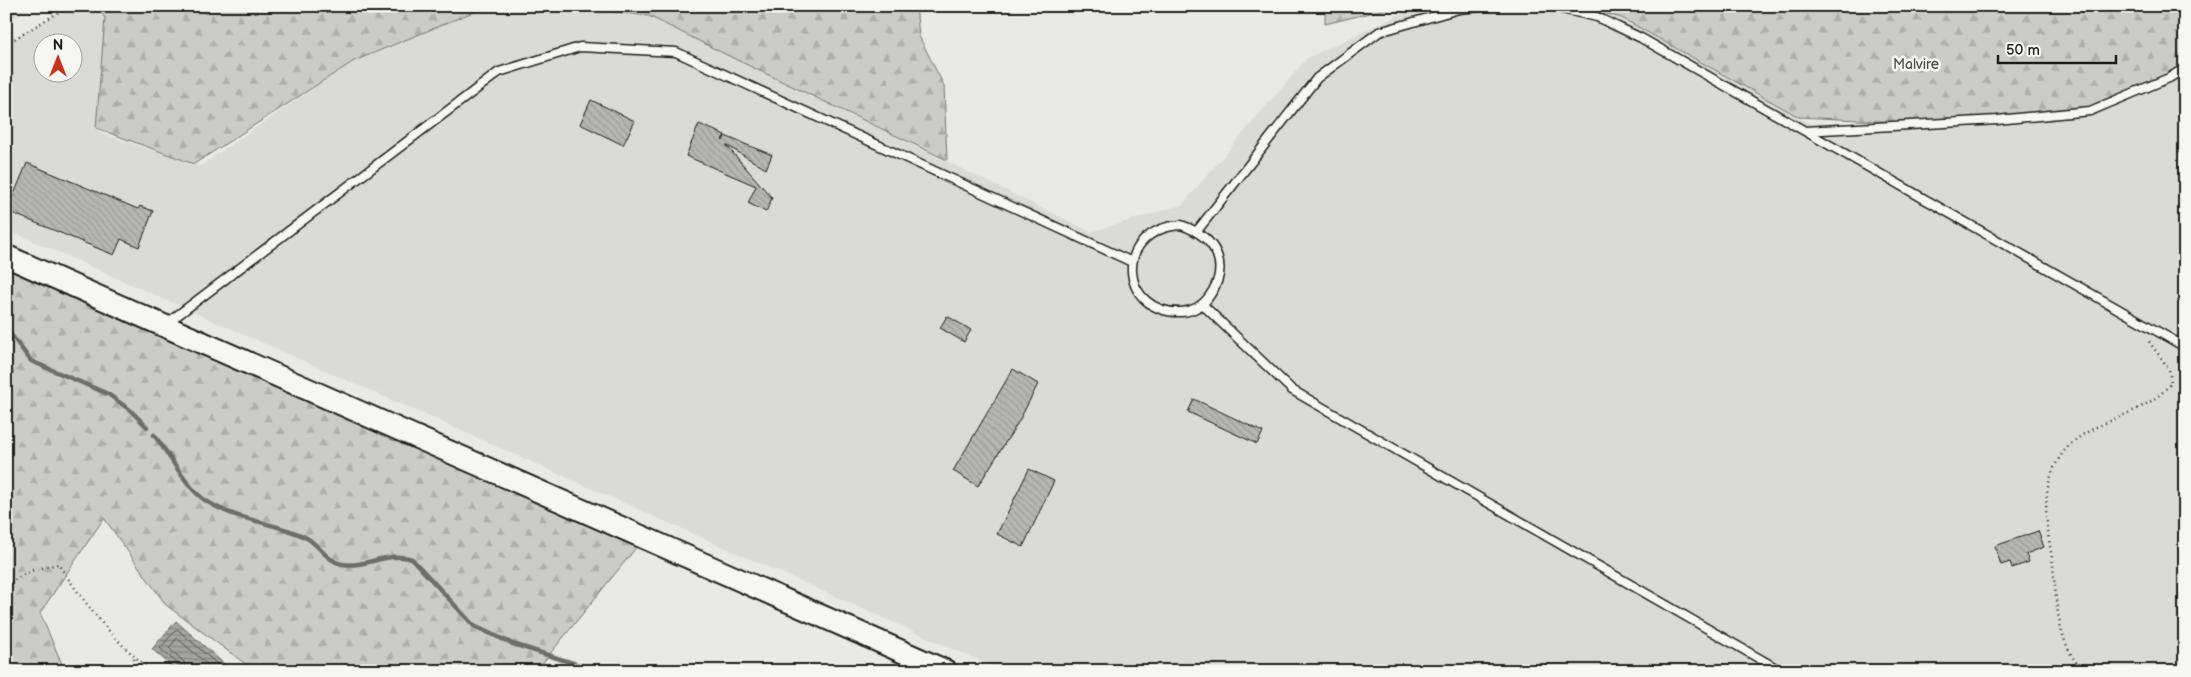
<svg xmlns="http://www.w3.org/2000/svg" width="2191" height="677" font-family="'Balsamiq Sans',sans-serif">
	<defs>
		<pattern id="forest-firs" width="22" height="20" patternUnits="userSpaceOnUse" patternTransform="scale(1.25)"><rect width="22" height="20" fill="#cbcbc7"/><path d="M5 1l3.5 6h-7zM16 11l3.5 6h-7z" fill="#aeaeaa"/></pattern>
		<pattern id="water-rules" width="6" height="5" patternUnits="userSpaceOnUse" patternTransform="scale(1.25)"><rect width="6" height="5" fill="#a3a3a1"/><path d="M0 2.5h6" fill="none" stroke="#848482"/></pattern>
		<pattern id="building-back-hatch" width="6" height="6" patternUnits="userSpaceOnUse" patternTransform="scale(1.25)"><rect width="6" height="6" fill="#b6b6b3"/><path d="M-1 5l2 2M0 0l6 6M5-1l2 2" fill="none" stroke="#9c9c99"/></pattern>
	</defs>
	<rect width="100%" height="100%" fill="#e9e9e5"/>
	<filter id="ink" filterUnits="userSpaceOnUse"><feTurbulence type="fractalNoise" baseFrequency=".02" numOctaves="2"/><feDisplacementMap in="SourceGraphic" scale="10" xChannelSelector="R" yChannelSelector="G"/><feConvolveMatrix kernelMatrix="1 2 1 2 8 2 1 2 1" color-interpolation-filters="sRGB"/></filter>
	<g filter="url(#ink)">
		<path fill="#dadad6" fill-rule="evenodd" d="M6 6H33L6 23Z
			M69 6H97L105 18 96 129 103 134 200 166 354 61 488 6H599L635 9 1091 232 1182 205 1307 58 1418 6H1578L1622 18 1809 123 1937 124 2185 59V671H1003L6 229V44ZM42 42H72V72H42Z"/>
		<path fill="url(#forest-firs)" stroke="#747472" d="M96 6H192L206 14 211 6H488L354 61 194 164 96 128 105 18Z
			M565 6H916L919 36 944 86 947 160 737 60 649 16Z
			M1315 6H1399L1325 24V10Z
			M1578 6H2185V69L2090 111 1937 124 1799 117 1622 18Z
			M6 262 644 538 536 671H255L166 605 104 518 40 613 65 671H6V380L14 373 6 357Z"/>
		<path fill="url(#water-rules)" stroke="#6d6d6c" d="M176 621 230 669 229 671H177L152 649Z"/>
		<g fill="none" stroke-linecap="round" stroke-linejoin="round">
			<path stroke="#525251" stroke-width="1" d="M180 671 179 665 160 648 177 629 225 671
				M186 671 184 662 169 648 177 638 215 671"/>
			<path stroke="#6d6d6c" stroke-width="4.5" d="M6 328 31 361 108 394 130 410 147 427
				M154 435C168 452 185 485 202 498 233 521 272 521 305 537 319 544 326 561 342 564 366 568 387 551 412 559L474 626 513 644 598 671"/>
		</g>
		<path fill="url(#building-back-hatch)" stroke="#1c1c1c" d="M591 100 635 121 623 145 580 124Z
			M699 124 725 135 722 140 723 141 725 136 772 155 766 169 726 145 772 198 766 212 748 203 756 186 686 156Z
			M27 163 138 209 140 206 153 211 139 247 121 239 114 255 7 211Z
			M947 316 971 330 964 342 940 328Z
			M1013 369 1038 384 1019 421 978 486 953 471Z
			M1194 399 1263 432 1257 444 1188 412Z
			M1029 469 1054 481 1023 547 997 534Z
			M2038 531 2044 547 2026 554 2029 562 2012 568 2010 562 2001 565 1995 546Z"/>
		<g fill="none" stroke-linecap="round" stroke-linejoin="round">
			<defs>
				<path id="service" d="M1549 6 1597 17 1641 38 2185 347
					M1805 131 1997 120 2090 111 2169 78 2185 68
					M1181 225C1216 237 1232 266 1208 298 1202 306 1192 311 1182 312 1120 315 1111 230 1181 225Z
					M1197 231 1317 78 1379 32 1459 9 1489 6
					M1203 305 1292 390 1781 671
					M166 324 499 72 580 47 676 52 1132 262"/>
				<path id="secondary" d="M6 256 946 671"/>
			</defs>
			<use href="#service" stroke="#1c1c1c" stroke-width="11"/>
			<use href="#secondary" stroke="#1c1c1c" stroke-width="25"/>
			<path stroke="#1c1c1c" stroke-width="2.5" stroke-dasharray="1 4" stroke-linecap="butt" d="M6 44 69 6
				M6 585 30 571 58 564C85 603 114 643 153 671
				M134 659 138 671
				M2082 671C2077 663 2071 656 2068 648 2056 622 2056 593 2053 566 2050 543 2044 517 2047 494 2049 478 2055 461 2066 449 2093 418 2145 417 2171 383L2169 369 2148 340"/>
			<use href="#service" stroke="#f6f6f2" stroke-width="8"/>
			<use href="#secondary" stroke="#f6f6f2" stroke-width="21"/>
		</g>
	</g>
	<g text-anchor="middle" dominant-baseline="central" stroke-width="5" stroke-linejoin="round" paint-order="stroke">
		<g font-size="14" fill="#51514f" stroke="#f6f6f2">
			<text x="1916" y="64">Malvire</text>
		</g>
	</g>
	<rect width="2191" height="677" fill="none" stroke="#f6f6f2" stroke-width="25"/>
	<rect x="12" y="12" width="2166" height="652" fill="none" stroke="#1c1c1c" stroke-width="2" filter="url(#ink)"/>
	<g transform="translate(58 58)"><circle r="24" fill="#f6f6f2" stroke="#9f9f9c"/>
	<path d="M0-4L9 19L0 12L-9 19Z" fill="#c8321e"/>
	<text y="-8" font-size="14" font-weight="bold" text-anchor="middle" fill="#1c1c1c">N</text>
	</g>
	<path d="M1998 55v8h118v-8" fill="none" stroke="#1c1c1c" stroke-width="2.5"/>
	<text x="2006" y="55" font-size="15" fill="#1c1c1c" stroke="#f6f6f2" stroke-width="4" paint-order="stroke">50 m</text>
</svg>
